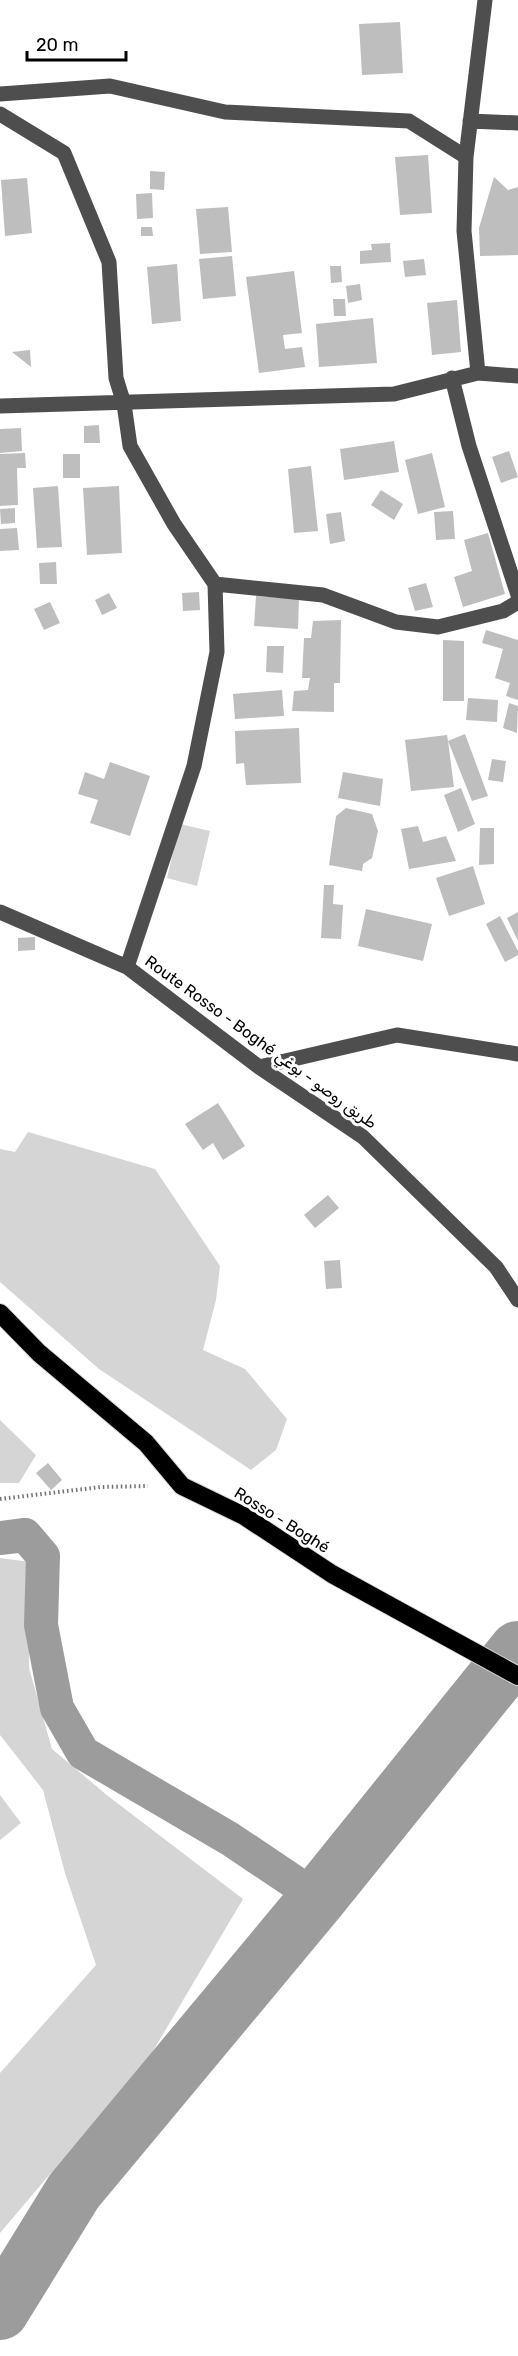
<svg xmlns="http://www.w3.org/2000/svg" width="518" height="2356" font-family="Rubik,Cairo,sans-serif">
	<rect width="100%" height="100%" fill="#fff"/>
	<path fill="#d5d5d5" d="M180 824 210 831 197 886 167 878Z
		M28 1132 155 1169 220 1266 216 1300 203 1350 245 1369 287 1419 276 1450 251 1470 99 1369 0 1282V1149L15 1152Z
		M0 1420 36 1455 19 1483H0Z
		M0 1558 30 1562 29 1668 52 1749 108 1796 243 1899 127 2095 84 2134 0 2233V2073L96 1965 65 1873 43 1790 0 1735Z
		M0 1795 21 1823 0 1840Z"/>
	<g fill="none" stroke-linecap="round" stroke-linejoin="round">
		<path stroke="#9c9c9c" stroke-width="34" d="M0 1538 25 1535 43 1556 41 1625 57 1708 83 1753 230 1839 318 1898"/>
		<path stroke="#9c9c9c" stroke-width="58" d="M0 2311 74 2191 318 1898 518 1650"/>
	</g>
	<path fill="#bebebe" d="M400 22 403 73 362 75 359 24Z
		M428 155 432 213 400 215 395 157Z
		M150 171 165 172 164 190 150 189Z
		M494 177 508 190 518 187V255L480 256 479 228Z
		M27 178 32 233 5 236 1 180Z
		M152 193 153 218 137 219 136 194Z
		M228 207 232 252 200 254 196 209Z
		M141 227H152L153 236H141Z
		M390 243 391 262 360 264V251L372 250 371 244Z
		M232 256 236 296 203 299 199 259Z
		M424 259 426 275 405 277 403 261Z
		M177 264 181 321 152 324 147 267Z
		M330 266H341L342 282 331 283Z
		M294 271 302 333 283 335 285 349 302 347 305 367 259 373 246 277Z
		M360 284 362 300 348 303 346 286Z
		M333 299H345L346 316H334Z
		M457 300 461 352 432 355 427 303Z
		M373 318 377 363 319 367 316 324Z
		M30 350 31 367 12 352Z
		M99 425 100 443H84V426Z
		M21 428 22 451 0 453V429Z
		M394 441 399 472 344 480 340 449Z
		M509 451 518 477 501 483 492 457Z
		M25 453 26 468H17L18 505 0 506V454Z
		M432 453 445 507 418 514 405 460Z
		M63 454H80V478H63Z
		M311 466 318 531 294 533 288 469Z
		M58 486 62 547 37 548 33 488Z
		M119 486 122 553 87 555 83 488Z
		M381 490 403 504 394 520 371 505Z
		M15 508V523L1 524 0 509Z
		M453 511 455 539 436 540 434 512Z
		M341 512 345 541 330 544 326 514Z
		M17 528 19 550 0 551V529Z
		M488 533 505 594 463 607 454 577 472 571 464 540Z
		M56 562 57 584H40L39 563Z
		M426 583 433 607 415 611 408 588Z
		M199 592 200 610 183 611 182 593Z
		M109 593 117 608 102 615 95 600Z
		M256 596 299 599 298 629 254 626Z
		M50 602 60 623 44 630 34 609Z
		M341 620 340 683H334V712L292 711 294 691 308 690 310 678H302L304 638H311L313 621Z
		M486 630 518 640V700L506 696 510 683 495 678 503 649 482 643Z
		M443 640 464 641V701H443Z
		M267 646H284L283 673 266 672Z
		M282 690 284 716 235 719 233 694Z
		M468 698 498 700 497 722 466 720Z
		M509 703 518 706 517 733 503 728Z
		M299 728 301 783 246 785 244 763 236 764 235 731Z
		M465 734 488 796 472 801 448 741 454 787 411 791 405 740 447 735 448 741Z
		M492 759 506 761 503 782 488 780Z
		M110 762 150 776 130 836 90 823 98 800 78 794 85 772 104 779Z
		M343 772 383 779 380 806 338 798Z
		M461 788 475 824 458 832 444 795Z
		M346 808 372 814 378 831 372 858 363 864 362 871 329 865 336 816Z
		M418 826 423 842 446 836 456 861 409 869 401 829Z
		M480 828H494V864L479 865Z
		M473 866 485 904 449 916 436 878Z
		M324 885H334L333 904 343 905 341 939 321 938Z
		M366 909 432 924 423 961 358 946Z
		M518 912V941L507 918Z
		M500 916 518 951V955L505 962 486 924Z
		M35 937V950L18 951V938Z
		M218 1103 245 1146 223 1160 213 1143 203 1150 185 1124Z
		M328 1195 339 1208 315 1228 304 1215Z
		M340 1260 342 1288 326 1289 324 1261Z
		M48 1463 62 1480 51 1490 36 1473Z"/>
	<g fill="none" stroke-linecap="round" stroke-linejoin="round">
		<defs>
			<path id="highway" d="M0 1313 39 1353 146 1443 182 1486 244 1516 332 1574 518 1676"/>
		</defs>
		<use href="#highway" stroke="#dbdbdb" stroke-width="20"/>
		<path stroke="#707070" stroke-width="4" stroke-dasharray="1.5 3" stroke-linecap="butt" d="M0 1499 101 1487 148 1486"/>
		<path stroke="#4e4e4e" stroke-width="15" d="M0 94 110 86 225 112 409 121 466 157 464 231 478 373 518 376
			M0 114 64 153 109 262 116 378 124 404 130 446 174 524 215 584 217 652 194 766 127 967
			M470 121 518 123
			M466 157 485 0
			M452 378 469 446 518 595
			M0 406 394 394 478 373
			M215 584 323 595 396 622 438 627 503 611 518 602
			M0 912 127 967 259 1067 363 1137 496 1267 518 1300
			M259 1067 397 1035 518 1054"/>
		<use href="#highway" stroke="#000" stroke-width="18"/>
	</g>
	<g text-anchor="middle" dominant-baseline="central" stroke-width="6" stroke-linejoin="round" paint-order="stroke">
		<g font-size="16" fill="#000" stroke="#fff">
			<text transform="translate(261 1042) rotate(36)">Route Rosso - Boghé طريق روصو - بوغي</text>
			<text transform="translate(282 1520) rotate(32)">Rosso - Boghé</text>
		</g>
	</g>
	<path d="M27 51v9h99v-9" fill="none" stroke="#000000" stroke-width="3"/>
	<text x="36" y="51" font-size="18" fill="#000000" stroke="#ffffff" stroke-width="4.5" paint-order="stroke">20 m</text>
</svg>
